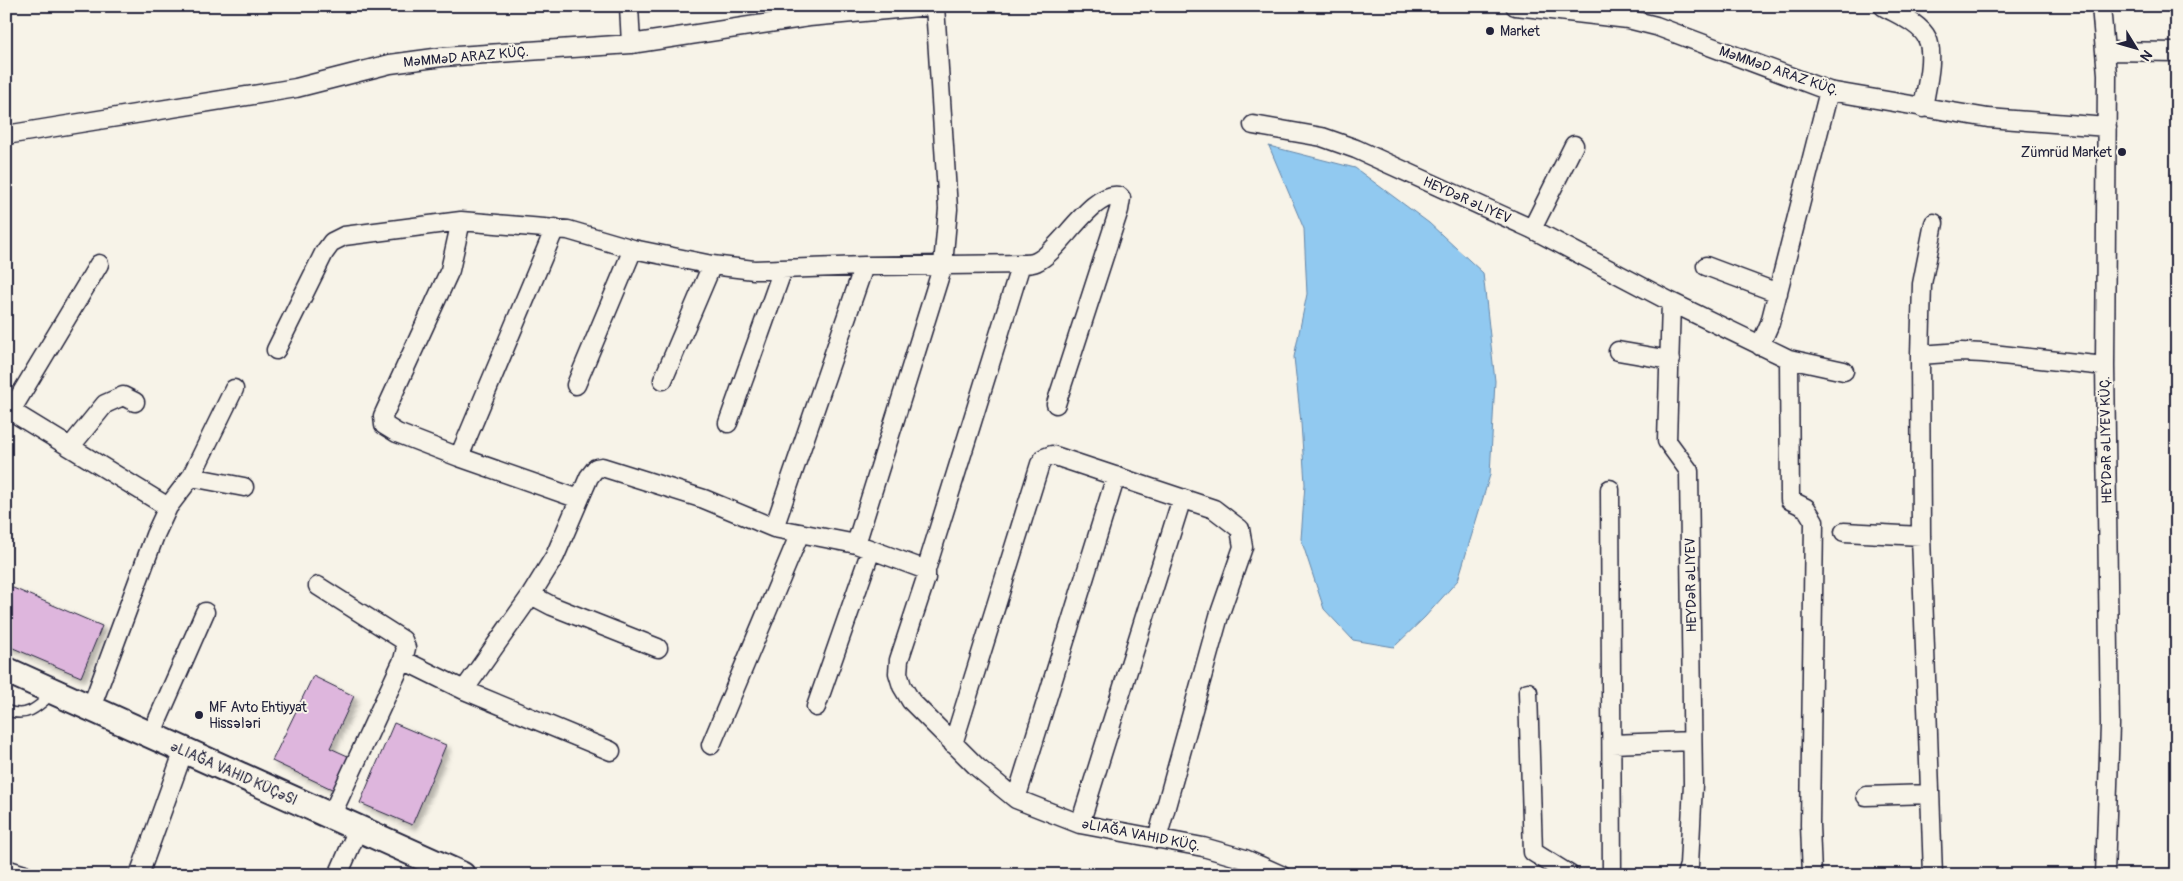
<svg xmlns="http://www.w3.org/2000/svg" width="2183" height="881" font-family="Pangolin,sans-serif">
	<defs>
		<filter id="shadow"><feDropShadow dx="4.5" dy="4.5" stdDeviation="2.5" flood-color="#0004"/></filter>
	</defs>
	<rect width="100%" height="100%" fill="#f7f3e8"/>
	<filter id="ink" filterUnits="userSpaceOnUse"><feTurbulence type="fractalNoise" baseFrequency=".02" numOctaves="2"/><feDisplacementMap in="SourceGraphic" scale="10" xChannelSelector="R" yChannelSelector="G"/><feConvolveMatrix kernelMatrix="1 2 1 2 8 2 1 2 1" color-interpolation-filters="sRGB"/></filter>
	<g filter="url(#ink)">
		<path fill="#91c9f0" stroke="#6586a8" d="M1269 146 1355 168 1429 223 1483 273 1495 381 1490 475 1458 580 1425 617 1394 647 1353 640 1324 609 1301 539 1305 484 1301 423 1294 357 1307 294 1304 229Z"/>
		<path fill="#deb6dd" stroke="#22223b" filter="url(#shadow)" d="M6 585 102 626 81 677 6 645Z
			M313 676 354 696 330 748 350 757 334 790 272 761Z
			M394 723 446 745 412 825 360 803Z"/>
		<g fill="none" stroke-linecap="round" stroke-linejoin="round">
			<defs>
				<path id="lane" d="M6 710C26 719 38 707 52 694"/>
				<path id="street" d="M629 6 631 44
					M1515 6 1628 19 1656 26 1829 91 1988 118 2107 127
					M1883 6C1896 14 1920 23 1927 38 1935 54 1926 89 1923 108
					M2101 6 2107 74 2105 366 2110 725 2105 875
					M2106 51 2177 52
					M1253 125 1322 137 1356 149 1532 229 1671 302 1789 359 1844 371
					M6 135 296 88 390 64 442 57 631 44 809 17 930 6
					M461 221 450 270 383 416 384 425 397 433 459 457 579 499
					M1532 229 1574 145
					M1706 266 1778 293
					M1671 302 1667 441 1689 471 1693 784 1689 865 1686 875
					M1760 346 1770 323 1829 91
					M276 350 324 253 332 242 344 236 461 221 568 230 633 249 712 265 754 270 864 266 1021 264C1026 264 1032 264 1036 262 1060 252 1091 191 1119 196L1121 198 1119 210 1056 404
					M1618 351 1670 360
					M1920 355 1961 352 1983 353 2105 366
					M1789 359 1790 500 1806 508 1814 521 1810 825 1812 875
					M663 380 712 265
					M576 385 633 249
					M6 408 168 507 155 535 91 708
					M12 409 99 264
					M728 423 783 269
					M71 446 105 404 123 396 135 402
					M459 457 555 228
					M191 477 244 487
					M1610 489 1612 875
					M168 507 191 477 234 389
					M774 528 864 266
					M1844 532 1921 536
					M856 544 943 265 948 209 935 6
					M926 570 1021 264
					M318 586 403 640 406 648 403 660
					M531 595 552 606 658 648
					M464 690 611 751
					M1528 692 1533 852 1570 875
					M816 707 871 550
					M151 735 205 612
					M953 744 1040 464 1044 458 1052 455 1214 509 1240 529 1243 547 1219 616 1157 839
					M1612 744 1692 741
					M711 745 800 533
					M1866 796 1930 794
					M1016 799 1116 476
					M331 816 403 660 464 690 531 595 555 556 589 477 596 468 602 467 704 499 774 528 856 544 926 570V578L899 660 898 673 902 686 911 701 977 767 1016 799 1080 824 1203 847 1245 859 1281 875
					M1080 824 1182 498
					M6 869 25 875
					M139 875 184 750
					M338 875 358 829
					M1933 875 1921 536 1920 355 1922 284 1934 223"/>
				<path id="secondary" d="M6 670 462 875"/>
			</defs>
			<use href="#lane" stroke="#22223b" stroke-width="12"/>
			<use href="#street" stroke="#22223b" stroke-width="21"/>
			<use href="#secondary" stroke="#22223b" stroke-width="29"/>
			<use href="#lane" stroke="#f7f3e8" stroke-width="9"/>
			<use href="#street" stroke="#f7f3e8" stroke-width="18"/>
			<use href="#secondary" stroke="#f7f3e8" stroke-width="25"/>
		</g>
	</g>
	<g fill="#22223b" stroke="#f7f3e8" stroke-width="2">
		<circle cx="1490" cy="31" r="5"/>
		<circle cx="2122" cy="152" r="5"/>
		<circle cx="199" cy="715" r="5"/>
	</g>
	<g text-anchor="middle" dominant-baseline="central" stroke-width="4" stroke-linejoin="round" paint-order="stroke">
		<g font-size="14" fill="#22223b" stroke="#f7f3e8" text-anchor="start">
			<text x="1500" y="31">Market</text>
			<text x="2112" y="152" text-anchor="end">Zümrüd Market</text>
			<text x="209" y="707">MF Avto Ehtiyyat<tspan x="209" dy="16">Hissələri</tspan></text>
		</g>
		<g font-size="14" fill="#22223b" stroke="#f7f3e8">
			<text transform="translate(466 57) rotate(-5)">MƏMMƏD ARAZ KÜÇ.</text>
			<text transform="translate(1779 71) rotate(19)">MƏMMƏD ARAZ KÜÇ.</text>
			<text transform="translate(1467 200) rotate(24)">HEYDƏR ƏLIYEV</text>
			<text transform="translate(2106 440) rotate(-91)">HEYDƏR ƏLIYEV KÜÇ.</text>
			<text transform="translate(1691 585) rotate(-91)">HEYDƏR ƏLIYEV</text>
			<text transform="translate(234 773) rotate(24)">ƏLIAĞA VAHID KÜÇƏSI</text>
			<text transform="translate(1141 835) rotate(11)">ƏLIAĞA VAHID KÜÇ.</text>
		</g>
	</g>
	<rect width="2183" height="881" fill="none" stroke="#f7f3e8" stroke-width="25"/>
	<rect x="12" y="12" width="2158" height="856" fill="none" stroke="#22223b" stroke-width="2" filter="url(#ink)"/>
	<g transform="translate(2136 48) rotate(127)" stroke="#f7f3e8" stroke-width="4" paint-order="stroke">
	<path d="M0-4L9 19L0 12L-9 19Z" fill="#22223b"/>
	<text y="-8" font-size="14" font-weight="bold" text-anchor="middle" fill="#22223b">N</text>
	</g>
</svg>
